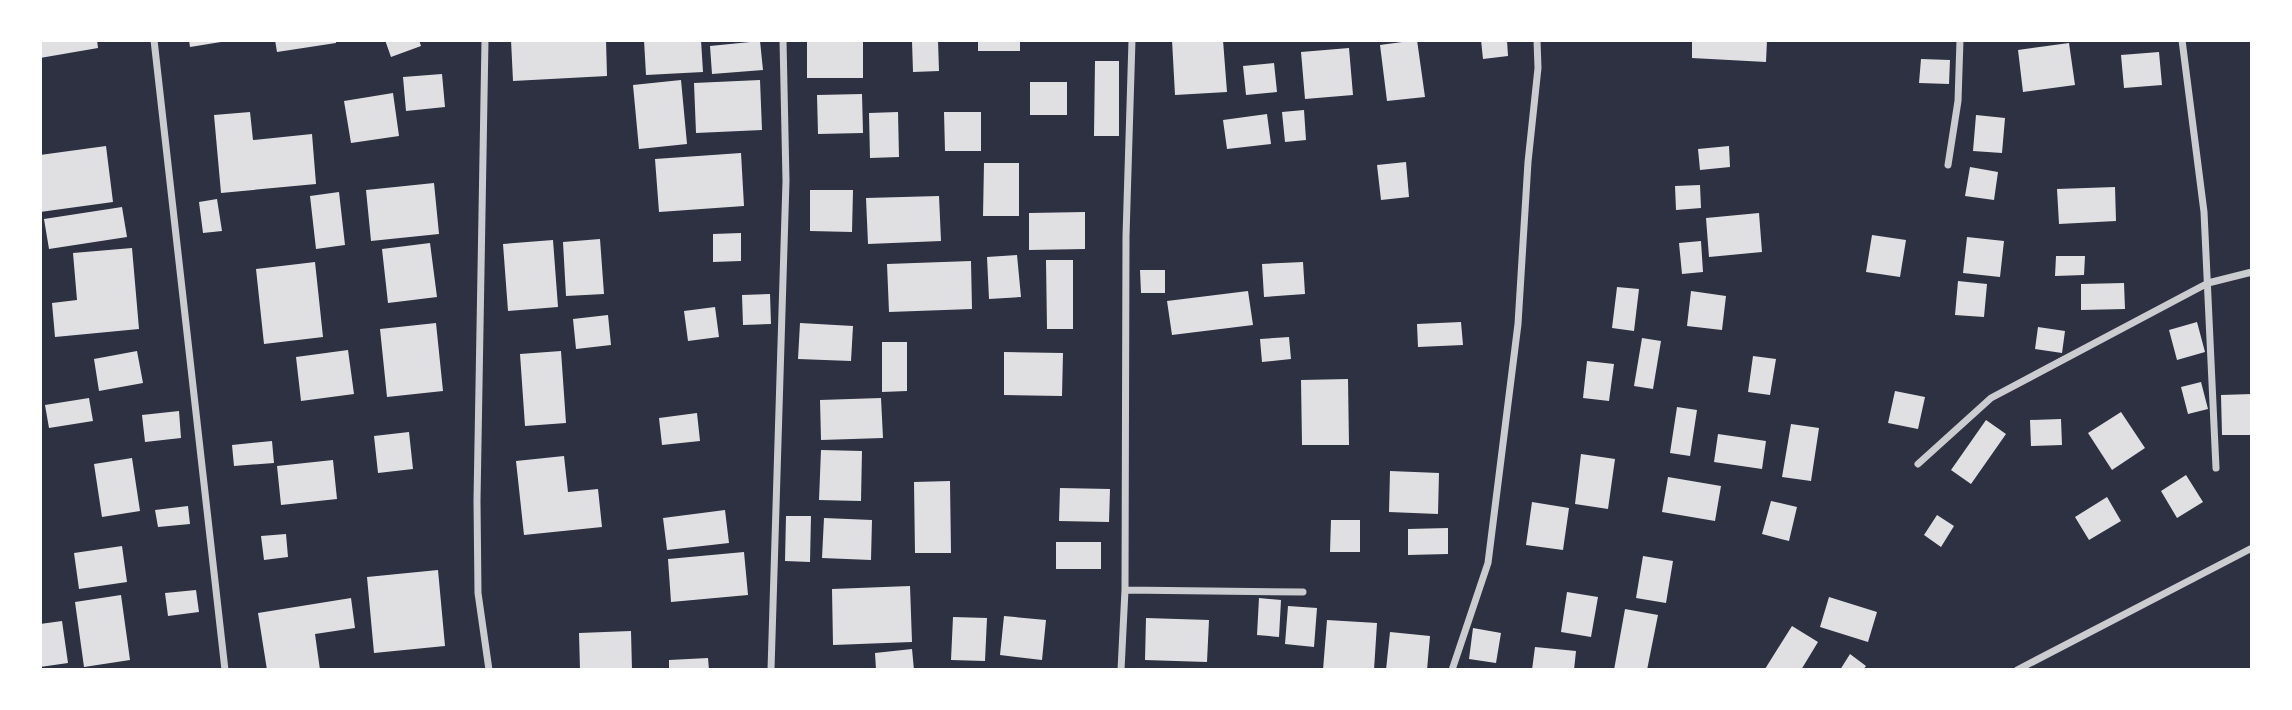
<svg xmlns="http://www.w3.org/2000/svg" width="2292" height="710" font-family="Inter,sans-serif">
	<rect width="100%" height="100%" fill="#2d3142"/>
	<path fill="#e0e0e3" d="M40 40H97L98 48 40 58Z
		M189 40H221V42L190 47Z
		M275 40H336V43L277 52Z
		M385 40H419L421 46 391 57Z
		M511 40H606L607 76 513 81Z
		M644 40H701L703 72 646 75Z
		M807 40H863V78H807Z
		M938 40 939 71 913 72 912 41Z
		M978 40H1020V51H978Z
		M1172 40H1223L1227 92 1175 95Z
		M1417 40 1425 97 1387 101 1380 45Z
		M1481 40H1507L1508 56 1483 59Z
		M1692 40H1767L1766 62 1692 58Z
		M760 41 763 70 712 74 710 46Z
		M2069 43 2075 85 2023 92 2018 50Z
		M1349 48 1353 95 1305 99 1301 52Z
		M2159 52 2162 85 2124 88 2121 55Z
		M1921 59 1950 60 1949 84 1919 83Z
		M1095 61H1119V136H1094Z
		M1274 63 1277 92 1246 95 1243 66Z
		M442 74 445 107 406 111 403 77Z
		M681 80 687 144 639 149 633 85Z
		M760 80 762 130 696 133 694 83Z
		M1030 82H1067V115H1030Z
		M393 93 399 136 351 143 344 101Z
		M862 94 863 133 818 134 817 95Z
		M1304 110 1306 140 1285 142 1282 112Z
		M250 112 253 140 312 134 316 184 221 193 214 115Z
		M898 112 899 157 870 158 869 113Z
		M944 112H981V151H945Z
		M1267 114 1271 144 1227 149 1223 120Z
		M1976 115 2005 118 2002 153 1973 151Z
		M106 146 113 202 40 212V155Z
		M1729 146 1730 167 1700 170 1698 149Z
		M741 153 744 206 659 212 655 159Z
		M1406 162 1409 197 1381 200 1377 165Z
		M984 163H1019V216H983Z
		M1970 167 1998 172 1994 200 1965 196Z
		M434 183 439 234 371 241 366 190Z
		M1700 185 1701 208 1676 210 1675 186Z
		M2115 187 2116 221 2059 224 2057 189Z
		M810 190H853L852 232 810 231Z
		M339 192 345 245 316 249 310 196Z
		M939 196 941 241 868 244 866 198Z
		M217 199 222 231 203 233 199 202Z
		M122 207 127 237 49 249 44 219Z
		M1085 212V249L1029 250V213Z
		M1759 213 1762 252 1709 257 1706 218Z
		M741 233V261L713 262V234Z
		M1872 235 1906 240 1900 277 1866 272Z
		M1967 237 2004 241 2000 277 1963 273Z
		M600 239 604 294 566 296 563 242Z
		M553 240 558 307 508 311 503 244Z
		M1701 241 1703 272 1682 274 1679 243Z
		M430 243 437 297 388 303 382 249Z
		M132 248 139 329 55 337 52 303 77 300 73 253Z
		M1017 255 1021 297 989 299 987 257Z
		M2056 256H2085L2084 275 2055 276Z
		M1046 260H1073V329H1047Z
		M971 261 972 309 889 312 887 264Z
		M315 262 323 337 264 344 256 269Z
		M1303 262 1305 294 1264 297 1262 264Z
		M1140 270H1165V293H1141Z
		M1958 281 1987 284 1984 317 1955 315Z
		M2124 283 2125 309 2081 310V284Z
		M1617 287 1639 289 1634 331 1612 328Z
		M1248 291 1253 325 1172 335 1167 301Z
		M1691 291 1726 296 1722 330 1687 326Z
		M770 294 771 324 743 325 742 295Z
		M715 307 719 337 688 341 684 311Z
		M608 315 611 345 576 349 573 319Z
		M1461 322 1463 345 1418 347 1417 324Z
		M2197 322 2205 352 2177 360 2169 330Z
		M436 323 443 391 387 397 380 329Z
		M800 323 853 326 851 361 798 359Z
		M2038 327 2065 331 2062 353 2035 349Z
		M1289 337 1291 359 1262 362 1260 339Z
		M1642 338 1661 341 1653 389 1634 386Z
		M882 342H907V391L882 392Z
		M348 350 354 394 301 401 296 357Z
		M137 351 143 383 99 391 94 359Z
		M561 351 566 423 525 426 520 354Z
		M1004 352 1063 353 1062 396 1004 395Z
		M1753 356 1776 359 1770 395 1748 392Z
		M1587 361 1614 364 1609 401 1583 398Z
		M1348 379 1349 445H1302L1301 380Z
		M2201 382 2208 409 2188 414 2181 387Z
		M1895 391 1925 397 1918 429 1888 423Z
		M2252 394V435H2222L2221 395Z
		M89 398 93 421 49 428 45 405Z
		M881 398 883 438 821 440 820 400Z
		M1677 407 1697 410 1690 456 1670 453Z
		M179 411 181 438 145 442 142 415Z
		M2121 412 2145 448 2112 470 2088 433Z
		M697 413 700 441 662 445 659 418Z
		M2061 419 2062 445 2031 446 2030 420Z
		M1986 420 2006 434 1971 484 1951 470Z
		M1791 424 1819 428 1811 481 1782 477Z
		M409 432 413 469 378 473 374 436Z
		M1718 434 1766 441 1762 469 1714 462Z
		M272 441 274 463 234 466 232 445Z
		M821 450 862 451 861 501 819 500Z
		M1581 454 1615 459 1608 509 1575 504Z
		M564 456 568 492 598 489 602 527 524 535 516 461Z
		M132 458 140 511 102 517 94 464Z
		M333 460 337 499 281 505 277 466Z
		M1390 471 1439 473 1438 514 1389 512Z
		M2186 475 2203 502 2177 518 2161 491Z
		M1668 477 1721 486 1715 521 1662 512Z
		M950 481 951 553H915L914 482Z
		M1060 488 1110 489 1109 522 1059 521Z
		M2107 497 2121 521 2089 540 2075 517Z
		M1771 501 1797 507 1789 541 1762 534Z
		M1532 502 1569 508 1563 550 1526 545Z
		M188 506 190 524 158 527 155 510Z
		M725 510 729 543 667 550 663 518Z
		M1937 515 1954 526 1941 547 1924 535Z
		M786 516H811L810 562 785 561Z
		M824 518 872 520 871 560 822 558Z
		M1331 520H1360V552H1330Z
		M1448 528V554L1408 555V529Z
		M286 534 288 557 264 560 261 536Z
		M1056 542H1101V569H1056Z
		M122 546 127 582 79 589 74 553Z
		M744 552 748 595 671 602 668 559Z
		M1643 556 1673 561 1666 603 1636 598Z
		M438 570 445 646 374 653 367 577Z
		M910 586 912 642 833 645 832 589Z
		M196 590 199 612 168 616 165 593Z
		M1567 592 1598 597 1591 637 1561 632Z
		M121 595 130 660 84 667 75 602Z
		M1829 597 1877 612 1868 642 1820 627Z
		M351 598 355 628 315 634 320 670H267L258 613Z
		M1259 598 1281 600 1279 637 1257 635Z
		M1288 606 1317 608 1314 647 1285 644Z
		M1625 609 1658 615 1647 670H1614Z
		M1004 616 1046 620 1042 660 1000 655Z
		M953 617 987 618 985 661 951 660Z
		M1146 618 1209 620 1207 662 1145 660Z
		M1327 620 1377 623 1374 670H1323Z
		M62 621 68 663 40 667V624Z
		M1792 626 1818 642 1801 670H1767L1765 669Z
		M1473 628 1501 633 1496 663 1469 659Z
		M631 631 632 670H580L579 633Z
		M1390 632 1430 636 1427 670H1386Z
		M1535 647 1576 651 1574 670H1532Z
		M912 649 914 670H876L875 653Z
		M1850 654 1866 666 1863 670H1840Z
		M708 658 709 670H669V660Z"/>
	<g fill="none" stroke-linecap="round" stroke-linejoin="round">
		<path stroke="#caccd0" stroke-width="7" d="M154 40 225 670
			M485 40 477 501 478 593 489 670
			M2182 40 2204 212 2216 468
			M1948 165 1958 101 1960 40
			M1918 464 1991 398 2208 283 2252 272
			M1125 590 1303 592
			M771 670 786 181 783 40
			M1121 670 1125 590 1126 236 1132 40
			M1452 670 1488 563 1518 324 1528 162 1538 68 1537 40
			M2017 670 2252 548"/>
	</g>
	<rect width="2292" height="710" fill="none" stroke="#ffffff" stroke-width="84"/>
</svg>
